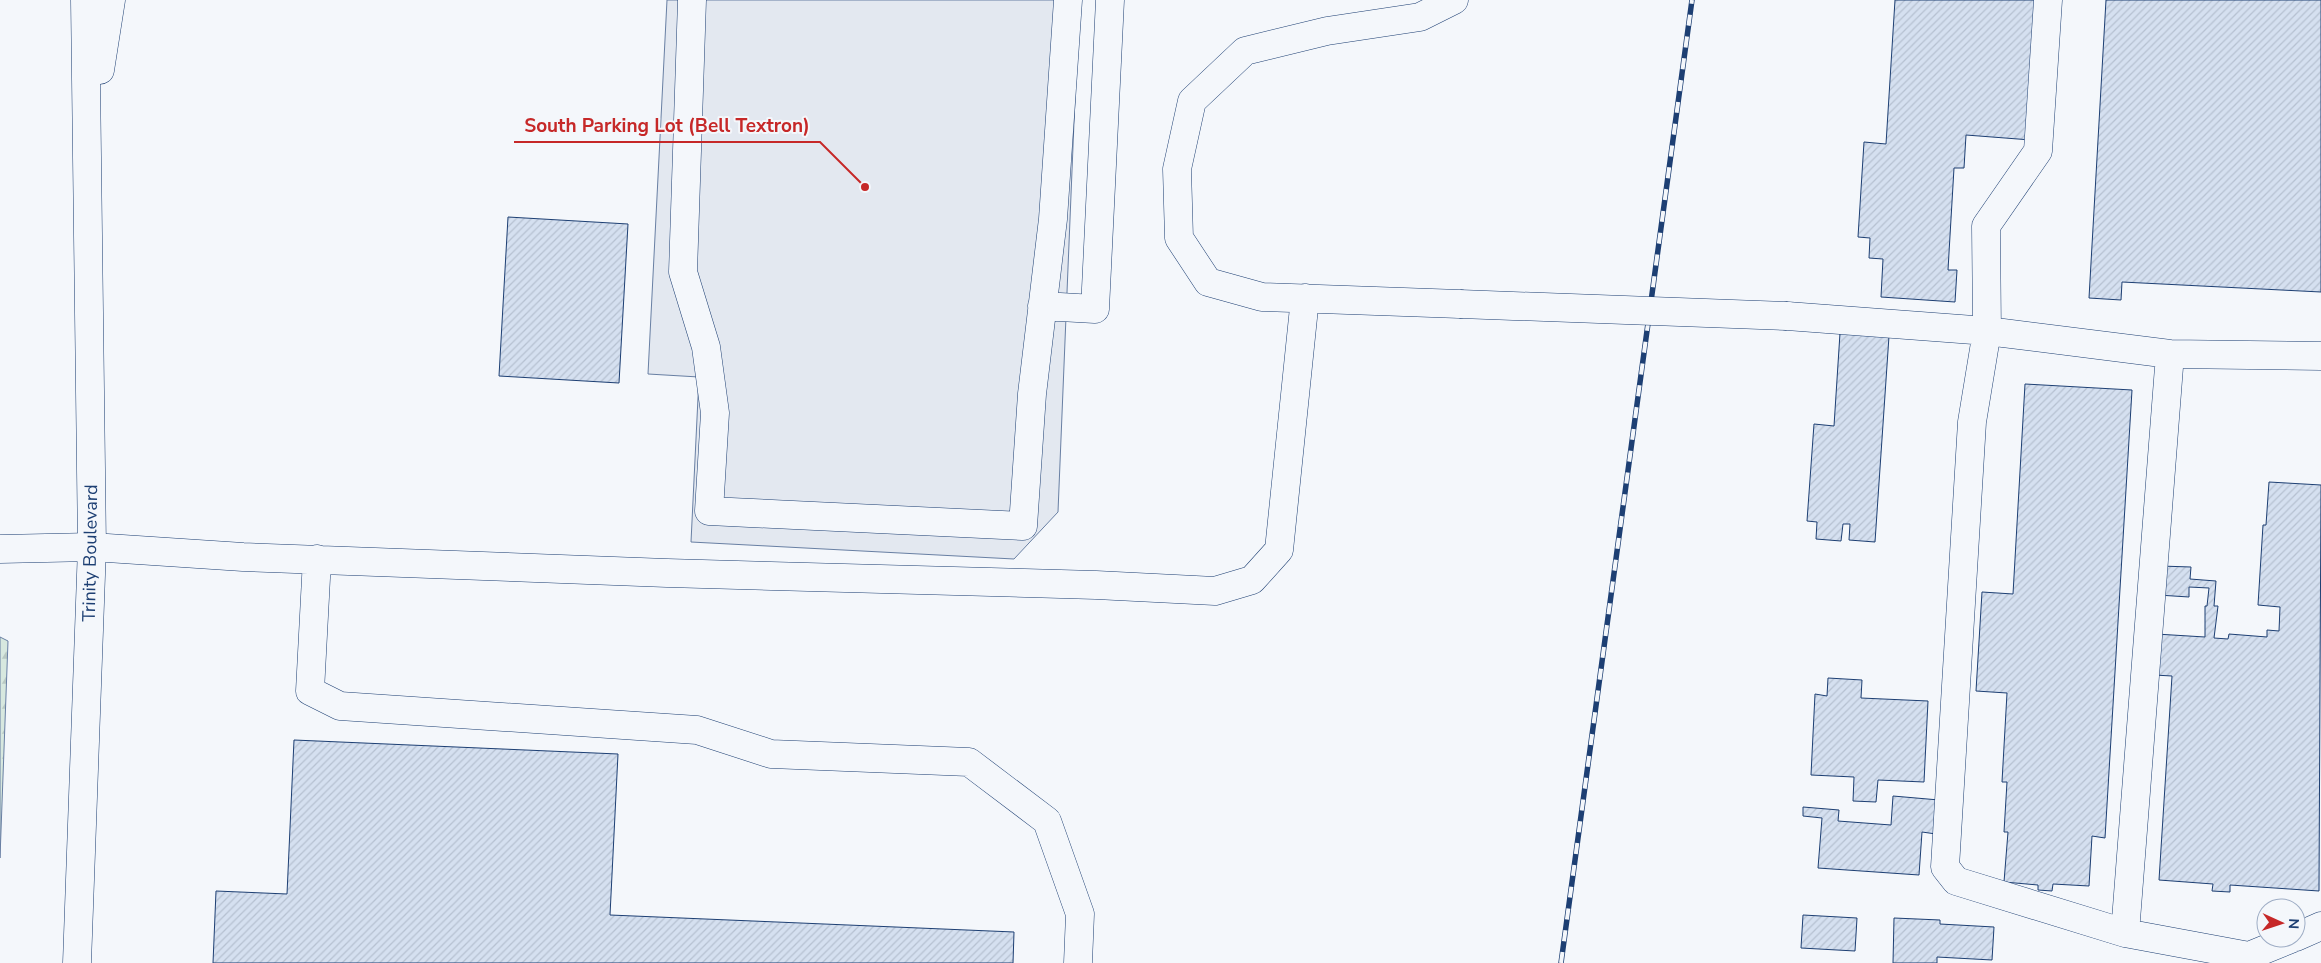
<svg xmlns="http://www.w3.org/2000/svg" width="2321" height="963" font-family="'Nunito Sans',sans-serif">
	<defs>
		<pattern id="forest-firs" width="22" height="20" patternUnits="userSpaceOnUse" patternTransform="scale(1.25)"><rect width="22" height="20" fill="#d7e8df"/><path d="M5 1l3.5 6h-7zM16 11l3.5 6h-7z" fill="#b8c8c3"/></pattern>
		<pattern id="building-hatch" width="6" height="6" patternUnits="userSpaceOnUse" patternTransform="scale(1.25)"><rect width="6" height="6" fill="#d5e0f0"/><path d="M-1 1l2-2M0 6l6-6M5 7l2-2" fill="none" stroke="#b6c1d1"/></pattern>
	</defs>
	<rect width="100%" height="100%" fill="#f4f7fb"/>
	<path fill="url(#forest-firs)" stroke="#687fa3" d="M0 637 8 641 0 858Z"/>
	<path fill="#e3e8f0" stroke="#687fa3" d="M667 0H1079L1058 512 1014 559 691 542 699 377 648 374Z"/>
	<path fill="url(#building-hatch)" stroke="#1d3f73" d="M1895 0H2040L2031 140 1966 135 1964 168H1954L1948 270H1957L1955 302 1881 297 1883 259 1869 258 1870 238 1858 237 1864 142 1886 144Z
		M2106 0H2321V292L2122 282 2121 300 2089 298Z
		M508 217 628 224 619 383 499 376Z
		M1840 333 1889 336 1875 542 1849 540 1850 524H1843L1841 541 1816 539 1817 522 1807 521 1814 424 1834 426Z
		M2025 384 2132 390 2105 838 2092 836 2089 886 2053 884 2052 891 2038 890V885L2004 882 2008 832H2004L2007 782H2002L2007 693 1976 691 1982 592 2013 594Z
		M2269 482 2321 485 2319 891 2230 885V892L2212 891 2213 884 2159 880 2172 676 2154 675 2156 634 2205 637V606H2207L2209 588 2189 587V597L2158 595 2160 566 2191 567 2190 579 2216 581 2214 606H2218L2214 638 2228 639 2229 634 2267 637V630L2279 631 2280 607 2258 605 2263 525H2266Z
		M1828 678 1862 680 1861 698 1928 701 1924 782 1878 780 1876 802 1853 801 1854 777 1811 775 1815 694 1827 696Z
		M294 740 618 754 610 915 1014 932 1013 963H213L216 891 287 894Z
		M1893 796 1939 800 1936 834 1922 832 1919 875 1818 868 1822 818 1803 816V807L1839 810 1838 821 1891 825Z
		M1803 915 1857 918 1855 951 1801 948Z
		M1894 918 1940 920V924L1994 927 1992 960 1937 957V963H1893Z"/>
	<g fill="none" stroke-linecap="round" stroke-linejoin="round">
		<defs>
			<path id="minor" d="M692 0 683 272 706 347 715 413 709 511 1023 526 1032 394 1053 219 1068 0
				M1454 0 1420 17 1327 31 1245 51 1192 101 1177 169 1179 238 1208 282 1262 297 1460 304
				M2048 0 2038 151 1986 226 1987 331 1972 422 1945 867 1956 881 2125 933
				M1042 306 1095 309 1110 0
				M1787 316 1987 331 2170 354 2321 356
				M2170 354 2125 933 2249 956 2293 938
				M0 549 92 547 243 557 667 573 1096 585 1215 591 1252 580 1279 550 1305 298
				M317 559 310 691 340 706 697 730 771 754 969 762 1047 821 1080 914 1078 963
				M2296 937 2321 926"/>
			<path id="major" d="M100 70 111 0
				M77 963 92 547 85 0"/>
		</defs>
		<use href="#minor" stroke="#1d3f73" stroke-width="29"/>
		<use href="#major" stroke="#1d3f73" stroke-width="29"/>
		<use href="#minor" stroke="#f4f7fb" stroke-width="28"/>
		<use href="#major" stroke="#f4f7fb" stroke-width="28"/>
		<defs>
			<path id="rail" d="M1561 963 1692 0"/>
		</defs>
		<use href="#rail" stroke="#1d3f73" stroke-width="5.5"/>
		<use href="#rail" stroke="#f4f7fb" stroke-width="4" stroke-dasharray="11" stroke-linecap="butt"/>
		<defs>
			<path id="minor-bridge" d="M1460 304 1787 316"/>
		</defs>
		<use href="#minor-bridge" stroke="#1d3f73" stroke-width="29" stroke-linecap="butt"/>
		<use href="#minor-bridge" stroke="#f4f7fb" stroke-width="28"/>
	</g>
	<g text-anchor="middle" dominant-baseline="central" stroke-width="4" stroke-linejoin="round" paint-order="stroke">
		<g font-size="18" fill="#1d3f73" stroke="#f4f7fb">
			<text transform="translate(90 553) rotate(-89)">Trinity Boulevard</text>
		</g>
	</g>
	<path fill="none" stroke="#c62828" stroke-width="2" d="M865 187L820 142H514"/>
	<circle fill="#c62828" stroke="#f4f7fb" stroke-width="2" cx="865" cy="187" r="5"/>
	<g font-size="19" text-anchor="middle" font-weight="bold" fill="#c62828" stroke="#f4f7fb" stroke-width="4" stroke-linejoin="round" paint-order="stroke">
		<text x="667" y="132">South Parking Lot (Bell Textron)</text>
	</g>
	<g transform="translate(2281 923) rotate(93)"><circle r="24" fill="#f4f7fb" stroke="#9eadc5"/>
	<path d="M0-4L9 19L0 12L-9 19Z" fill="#c62828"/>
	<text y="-8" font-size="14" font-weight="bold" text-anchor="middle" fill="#1d3f73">N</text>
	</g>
</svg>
